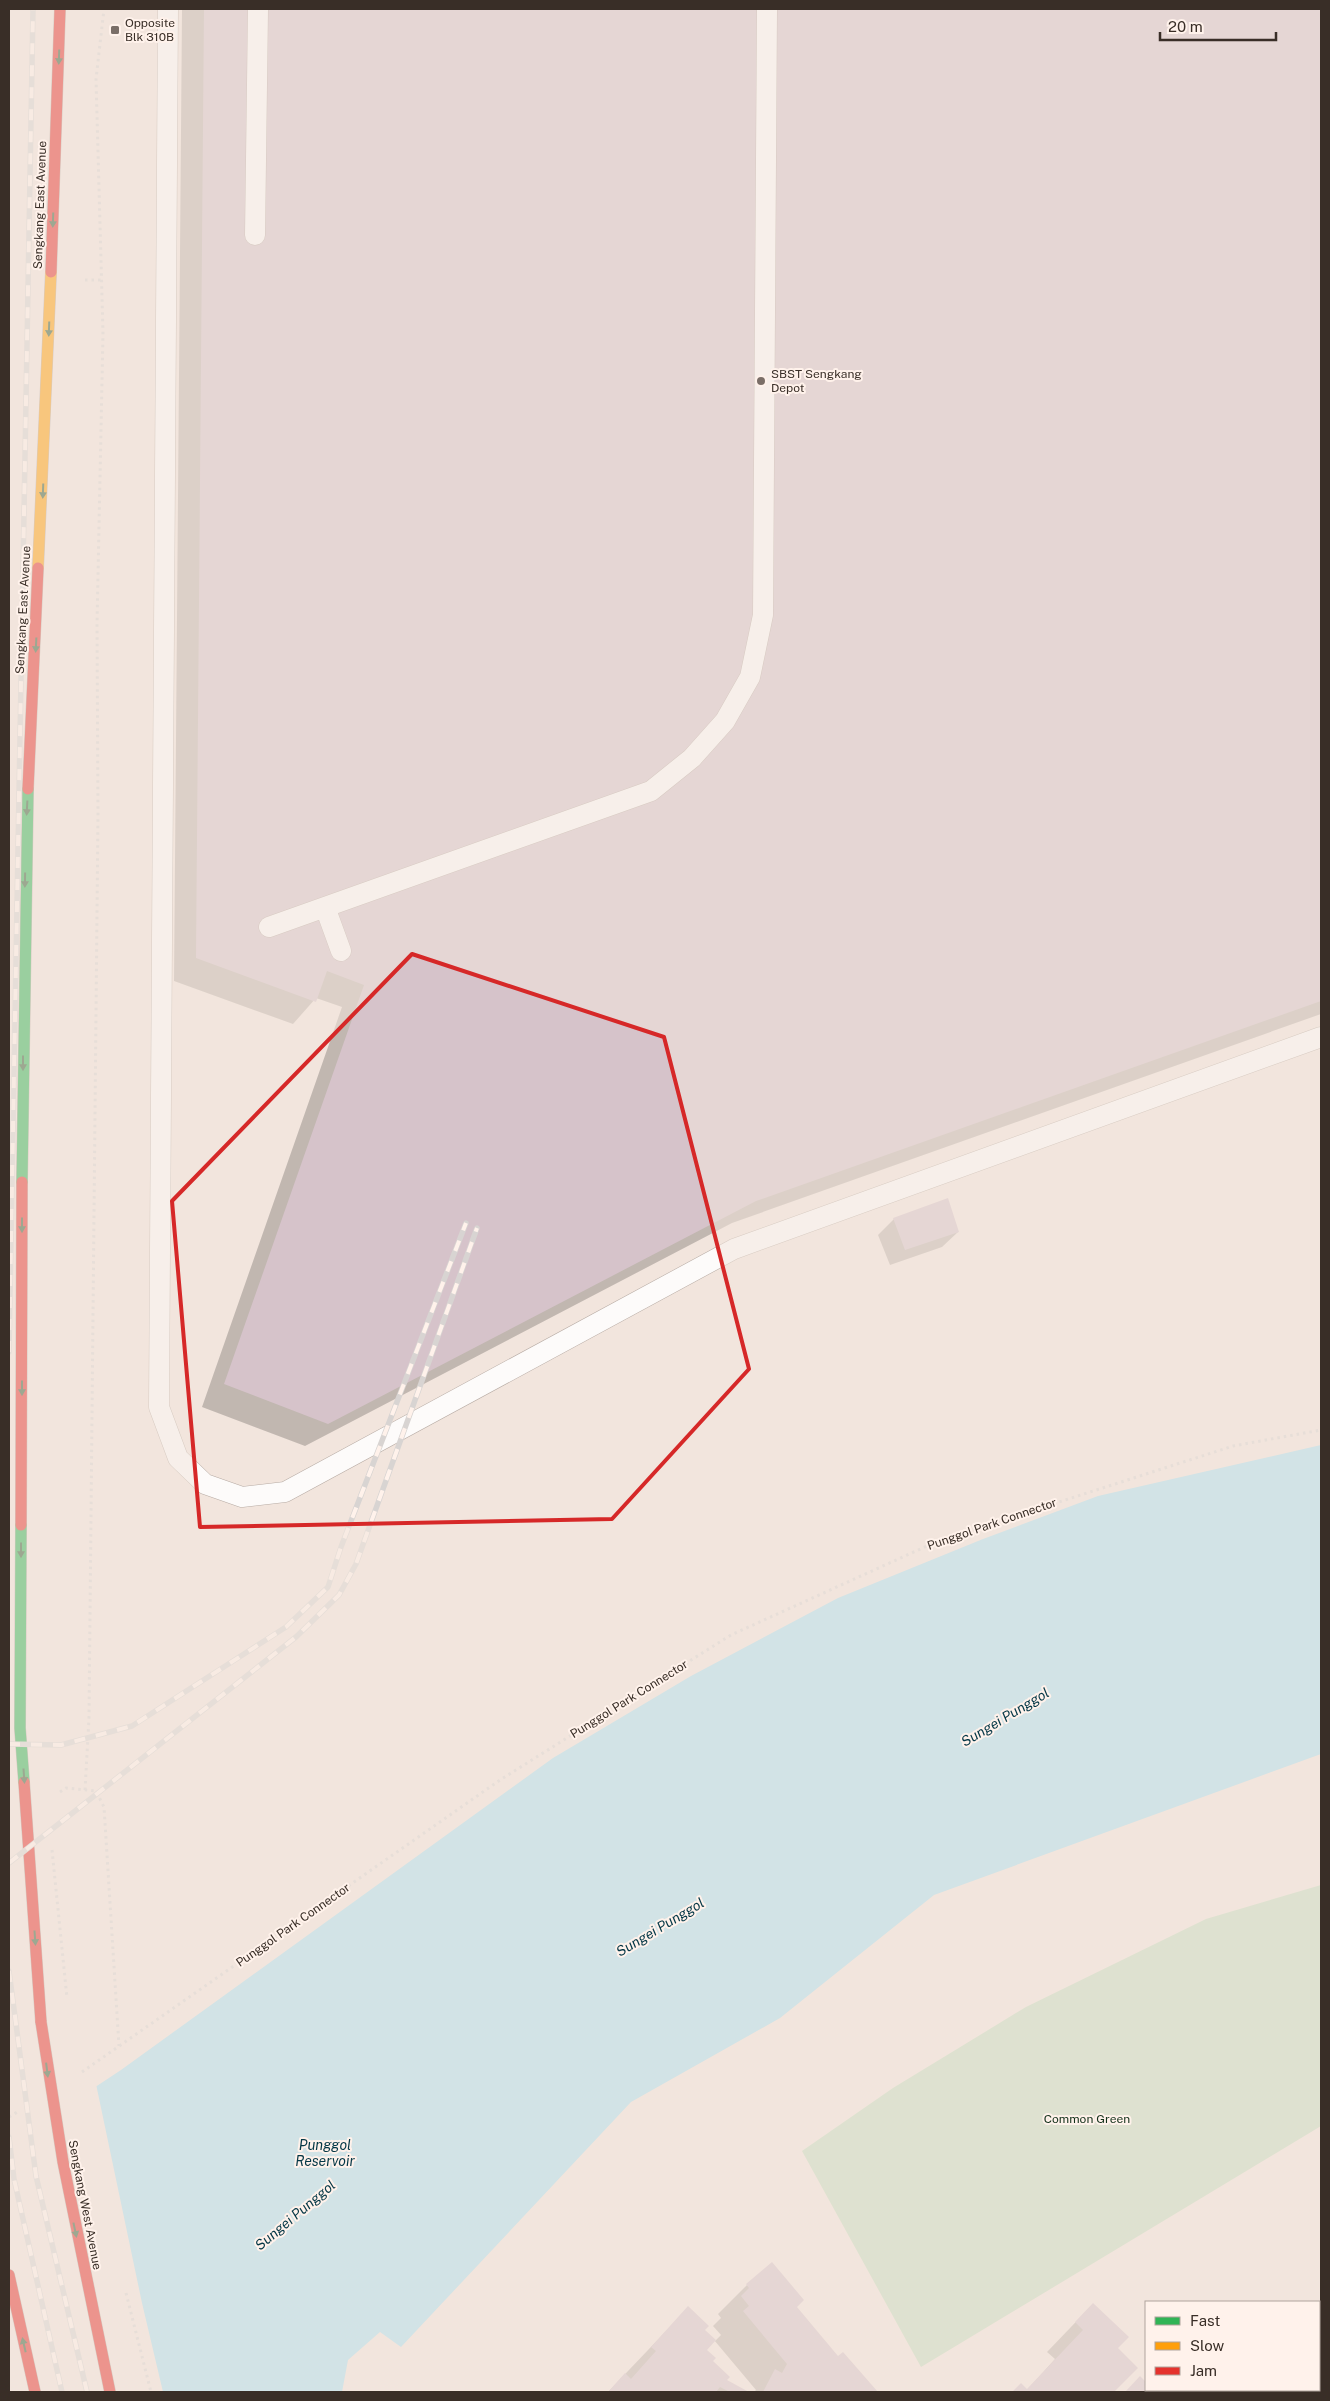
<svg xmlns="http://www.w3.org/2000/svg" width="1330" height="2401" font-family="'Public Sans',sans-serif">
	<rect width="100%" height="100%" fill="#f2e5dd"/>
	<path fill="#c5dcc0" d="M1321 1885V2126L921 2367 802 2151 893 2088 1026 2007 1206 1919Z"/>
	<path fill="#abe0f1" d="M1321 1445V1754L934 1895 780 2018 631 2102 401 2347 380 2332 348 2360 342 2392H9V2144L121 2070 553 1758 691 1676 838 1598 983 1539 1098 1496Z"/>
	<path fill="#f2e5dd" d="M96 2084 142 2303 163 2392H9V2141Z"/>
	<path fill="#0003" d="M182 9H1321V1014L732 1223 305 1446 202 1407 342 1007 316 998 293 1024 174 981Z
		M894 1219 958 1232 942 1247 890 1265 878 1235Z
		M747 2285 795 2308 838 2358 843 2353 877 2392H754L756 2390 714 2340 705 2350 711 2361 725 2381 746 2392H608L688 2308 704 2330 715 2341 721 2335 713 2326 721 2318 718 2314Z
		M1093 2304 1116 2348 1136 2368 1113 2392H1013L1021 2385 1027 2390 1055 2359 1047 2352Z"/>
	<path fill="#d6c3ca" d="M204 9H1321V1001L756 1201 328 1424 224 1384 364 985 327 971 316 1002 196 958Z
		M948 1198 959 1232 905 1250 893 1218Z
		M772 2262 804 2300 797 2307 838 2356 843 2352 878 2392H763L775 2369 782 2373 787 2364 743 2311 749 2306 741 2296 749 2288 746 2284Z
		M1093 2303 1129 2337 1118 2348 1138 2368 1114 2392H1012L1021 2383 1027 2389 1083 2330 1075 2322Z
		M688 2306 709 2326 705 2330 716 2340 707 2350 716 2358 713 2361 730 2377 727 2380 749 2392H730L720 2387 716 2392H608L625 2373 631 2379 656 2351 651 2347Z
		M1140 2376 1146 2382V2390H1154L1157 2392H1125Z"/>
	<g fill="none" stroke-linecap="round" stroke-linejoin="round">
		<defs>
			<path id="lane" d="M168 9 159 1407 178 1458 205 1484 242 1497 285 1492 734 1249 1321 1037
				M255 235 258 9
				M325 907 341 951
				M269 927 651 791 692 758 725 721 750 677 763 615 767 9"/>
			<path id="fast" d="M22 1182 28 789
				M21 1525 20 1728 24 1782"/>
			<path id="slow" d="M38 568 51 272"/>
			<path id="jam" d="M51 272 60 9
				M28 789 38 568
				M21 1525 22 1182
				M24 1782 41 2022
				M9 2275 35 2392"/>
		</defs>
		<use href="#lane" stroke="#b7aba4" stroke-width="21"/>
		<use href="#fast" stroke="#b7aba4" stroke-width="12"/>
		<use href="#slow" stroke="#b7aba4" stroke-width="12"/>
		<use href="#jam" stroke="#b7aba4" stroke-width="12"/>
		<path stroke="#d9d5d3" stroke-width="3" stroke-dasharray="2.5 4" stroke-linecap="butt" d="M85 280H102
			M85 1790 89 1718 98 813 97 624 103 333 96 79 104 9
			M60 1792 66 1788 96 1791 104 1807 119 2046
			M82 2072 500 1780 731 1635 938 1541 1233 1446 1321 1430
			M9 2117 19 2111"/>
		<use href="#lane" stroke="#fdfbfa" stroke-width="20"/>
		<use href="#fast" stroke="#30b455" stroke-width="11"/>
		<use href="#slow" stroke="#ff9f0a" stroke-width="11"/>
		<use href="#jam" stroke="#e5322d" stroke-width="11"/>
		<defs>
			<path id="rail" d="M9 1352 33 9
				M9 1744 61 1745 132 1726 286 1627 328 1587 341 1547 466 1223
				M9 1863 296 1637 339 1595 356 1564 477 1228
				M9 1971 36 2176 87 2392
				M9 2137 14 2179 62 2392"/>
		</defs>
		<use href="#rail" stroke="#d8d4d2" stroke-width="5.5"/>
		<use href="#rail" stroke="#fff2eb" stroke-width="4" stroke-dasharray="11" stroke-linecap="butt"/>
		<defs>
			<path id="jam-bridge" d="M41 2022 63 2162 110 2392"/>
		</defs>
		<use href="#jam-bridge" stroke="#b7aba4" stroke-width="12" stroke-linecap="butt"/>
		<path stroke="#d9d5d3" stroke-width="3" stroke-dasharray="2.5 4" stroke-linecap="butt" d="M52 1850 67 1998
			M126 2293 151 2392"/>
		<use href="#jam-bridge" stroke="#e5322d" stroke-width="11"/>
	</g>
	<defs><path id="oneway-solid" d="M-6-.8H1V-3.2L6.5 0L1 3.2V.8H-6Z" transform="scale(1.25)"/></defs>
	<g fill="#365d37">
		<use href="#oneway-solid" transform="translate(59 57) rotate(92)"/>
		<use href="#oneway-solid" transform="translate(53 220) rotate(92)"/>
		<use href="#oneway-solid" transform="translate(49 329) rotate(92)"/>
		<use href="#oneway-solid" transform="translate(43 491) rotate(92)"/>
		<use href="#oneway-solid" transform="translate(36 645) rotate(93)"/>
		<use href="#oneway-solid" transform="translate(27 808) rotate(93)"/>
		<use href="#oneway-solid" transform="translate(25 880) rotate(91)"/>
		<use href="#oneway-solid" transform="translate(23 1063) rotate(90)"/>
		<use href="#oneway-solid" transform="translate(22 1225) rotate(90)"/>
		<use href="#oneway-solid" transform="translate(22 1388) rotate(90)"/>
		<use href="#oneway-solid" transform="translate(21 1550) rotate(90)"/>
		<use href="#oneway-solid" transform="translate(24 1776) rotate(86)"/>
		<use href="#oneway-solid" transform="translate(35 1938) rotate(86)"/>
		<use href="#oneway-solid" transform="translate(47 2070) rotate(83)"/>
		<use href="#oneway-solid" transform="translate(75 2230) rotate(78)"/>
		<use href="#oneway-solid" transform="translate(24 2345) rotate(-103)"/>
	</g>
	<path d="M0 0H1330V2401H0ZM412 954 664 1037 749 1369 612 1519 200 1527 172 1201Z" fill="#f2e5dd" fill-opacity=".55" fill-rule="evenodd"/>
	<path fill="none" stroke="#d62828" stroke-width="4" stroke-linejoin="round" d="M412 954 664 1037 749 1369 612 1519 200 1527 172 1201Z"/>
	<g fill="#7a6e67" stroke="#fff2eb" stroke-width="2">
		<rect x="110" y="25" width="10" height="10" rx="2.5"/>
		<circle cx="761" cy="381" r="5"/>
	</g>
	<g text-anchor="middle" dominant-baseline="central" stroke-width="4" stroke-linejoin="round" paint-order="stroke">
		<g font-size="12" fill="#392e27" stroke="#fff2eb" text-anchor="start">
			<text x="125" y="23">Opposite<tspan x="125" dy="14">Blk 310B</tspan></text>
			<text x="771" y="374">SBST Sengkang<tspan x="771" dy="14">Depot</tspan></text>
		</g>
		<g font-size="12" fill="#392e27" stroke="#fff2eb">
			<text transform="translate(40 205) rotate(-88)">Sengkang East Avenue</text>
			<text transform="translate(23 610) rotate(-87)">Sengkang East Avenue</text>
			<text transform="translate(992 1524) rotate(-19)">Punggol Park Connector</text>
			<text transform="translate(629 1699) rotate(-32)">Punggol Park Connector</text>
			<text transform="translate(293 1925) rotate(-35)">Punggol Park Connector</text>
			<text transform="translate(85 2205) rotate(79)">Sengkang West Avenue</text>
		</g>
		<g font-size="12" fill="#13311a" stroke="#fff2eb">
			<text x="1087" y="2119">Common Green</text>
		</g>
		<g font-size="14" font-style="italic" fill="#043746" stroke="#fff2eb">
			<text transform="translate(1005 1717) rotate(-31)">Sungei Punggol</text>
			<text transform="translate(660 1927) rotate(-31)">Sungei Punggol</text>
			<text x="325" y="2145">Punggol<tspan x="325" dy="16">Reservoir</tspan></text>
			<text transform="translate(295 2215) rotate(-40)">Sungei Punggol</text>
		</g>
	</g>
	<rect width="1330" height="2401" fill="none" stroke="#392e27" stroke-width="20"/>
	<rect x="1145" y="2301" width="175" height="90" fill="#fff2eb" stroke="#b0a49d"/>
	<rect x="1155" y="2317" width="25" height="8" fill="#30b455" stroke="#b0a49d"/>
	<text x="1190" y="2326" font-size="15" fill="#392e27">Fast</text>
	<rect x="1155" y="2342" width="25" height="8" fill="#ff9f0a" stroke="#b0a49d"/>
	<text x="1190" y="2351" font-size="15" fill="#392e27">Slow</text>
	<rect x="1155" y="2367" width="25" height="8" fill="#e5322d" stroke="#b0a49d"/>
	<text x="1190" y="2376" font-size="15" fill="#392e27">Jam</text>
	<path d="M1160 32v8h116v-8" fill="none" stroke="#392e27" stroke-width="2.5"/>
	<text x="1168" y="32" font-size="15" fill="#392e27" stroke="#fff2eb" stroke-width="4" paint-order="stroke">20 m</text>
</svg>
